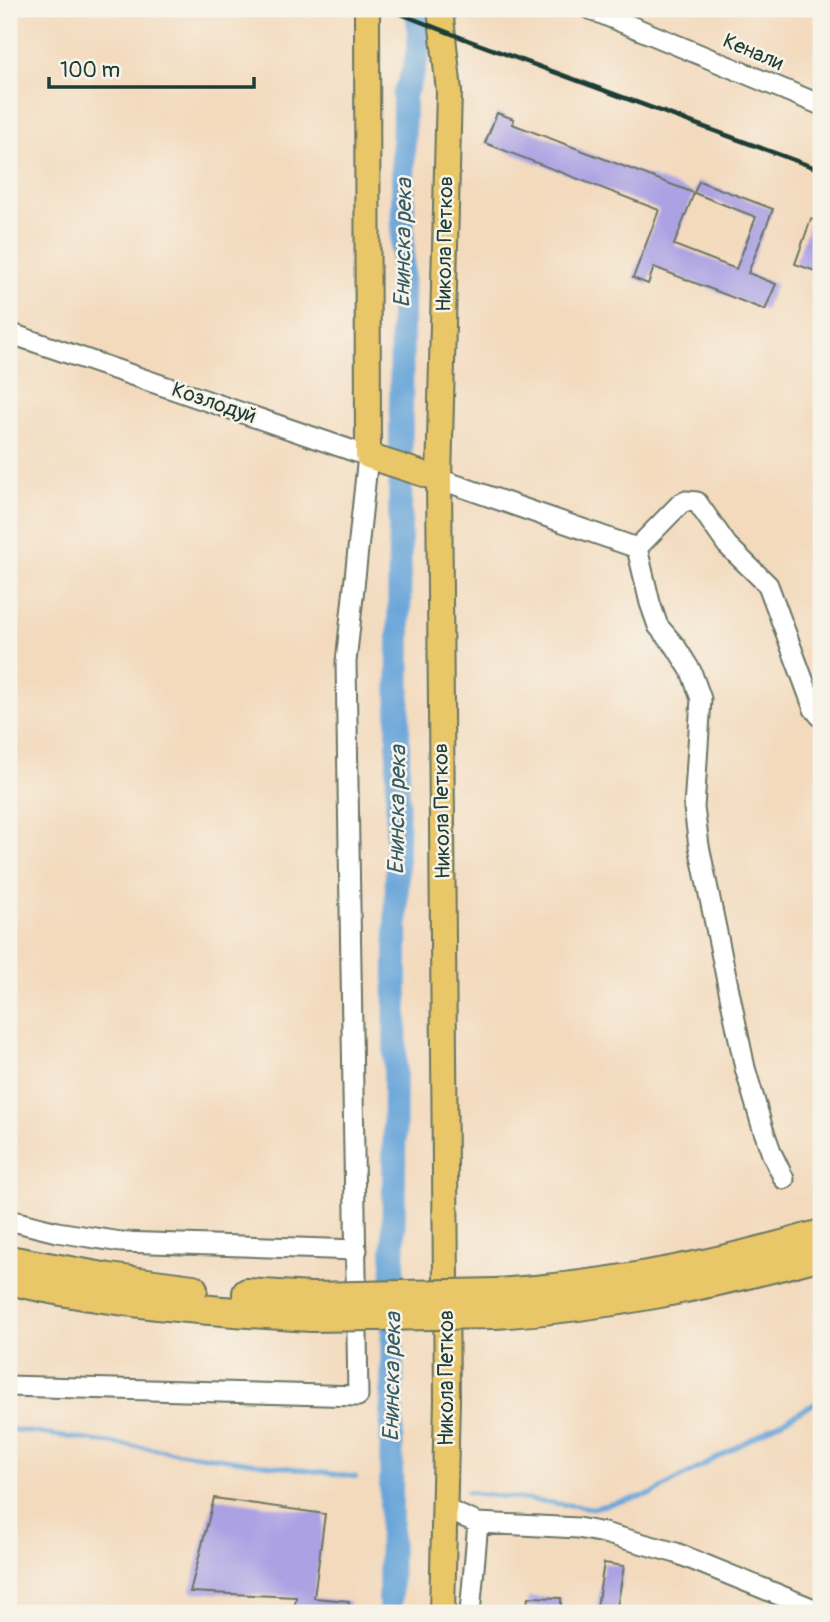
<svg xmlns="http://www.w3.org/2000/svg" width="830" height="1622" font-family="Pangolin,sans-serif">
	<rect width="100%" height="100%" fill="#f7f3e8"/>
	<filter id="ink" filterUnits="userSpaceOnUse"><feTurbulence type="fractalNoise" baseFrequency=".0143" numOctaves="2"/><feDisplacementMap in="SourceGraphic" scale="14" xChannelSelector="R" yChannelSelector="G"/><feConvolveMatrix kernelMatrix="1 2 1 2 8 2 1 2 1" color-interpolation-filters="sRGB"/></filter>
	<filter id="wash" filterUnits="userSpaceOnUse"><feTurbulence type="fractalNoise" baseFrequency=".00686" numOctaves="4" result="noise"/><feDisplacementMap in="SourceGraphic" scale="28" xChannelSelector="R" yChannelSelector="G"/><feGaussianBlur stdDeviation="1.57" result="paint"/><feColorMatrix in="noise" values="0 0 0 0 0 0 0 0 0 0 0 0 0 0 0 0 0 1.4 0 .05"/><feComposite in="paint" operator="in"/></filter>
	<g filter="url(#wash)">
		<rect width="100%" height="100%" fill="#f3dabd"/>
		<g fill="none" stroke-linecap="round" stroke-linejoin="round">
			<path stroke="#67a5d9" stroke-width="4.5" d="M9 1429 356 1477
				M467 1492 593 1508 652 1494 821 1400"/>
			<path stroke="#67a5d9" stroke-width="24" d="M390 1613 404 95C416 67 424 40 416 9"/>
		</g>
		<g id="blocks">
			<path fill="#aba1e3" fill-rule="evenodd" d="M497 113 514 119 512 124 694 193 699 181 773 209 748 273 776 284 765 310 654 267 648 284 633 278 659 210 485 143ZM694 193 756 217 736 269 674 245Z
				M811 219 821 223V273L795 264Z
				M214 1498 325 1514 314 1598 349 1601 347 1613H294L296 1597 190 1592Z
				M604 1563 624 1566 616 1613H596Z
				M528 1597 561 1598V1609L527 1608Z"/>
		</g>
	</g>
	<g filter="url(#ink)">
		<use href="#blocks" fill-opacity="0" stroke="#697464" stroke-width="2"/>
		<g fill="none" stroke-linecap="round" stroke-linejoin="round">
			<defs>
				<path id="minor" d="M590 9 821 105
					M9 333 368 456 346 662 358 1396 9 1386
					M439 479 637 548 650 603 658 626 676 647 691 671 701 699 694 808 699 846 745 1068 762 1126 772 1154 784 1179
					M637 548 680 504 686 501 697 502 727 545 768 585 814 709 821 717
					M9 1220 57 1232 121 1242 357 1250
					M445 1509 478 1523 578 1528 604 1533 676 1553 821 1612
					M470 1613 478 1523"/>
				<path id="major" d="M367 9 368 456 439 479
					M440 9 449 91 439 479 447 1399 442 1613"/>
				<path id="highway" d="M9 1260 109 1278 193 1289
					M9 1280C108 1304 211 1311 312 1317
					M247 1293 311 1297
					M496 1293C608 1286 713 1266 821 1234
					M495 1314C609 1307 711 1285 821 1255"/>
			</defs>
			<use href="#minor" stroke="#697464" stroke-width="23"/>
			<use href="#major" stroke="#697464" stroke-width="28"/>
			<use href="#highway" stroke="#697464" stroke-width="32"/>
			<use href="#minor" stroke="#fff" stroke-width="19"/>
			<use href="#major" stroke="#e9c769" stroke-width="24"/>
			<use href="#highway" stroke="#e9c769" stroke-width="28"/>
			<path stroke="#1f3d34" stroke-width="4.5" d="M388 9 470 41 821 170"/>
			<defs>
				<path id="highway-bridge" d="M311 1297 496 1293
					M312 1317 495 1314"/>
			</defs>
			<use href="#highway-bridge" stroke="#697464" stroke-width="32" stroke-linecap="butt"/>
			<use href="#highway-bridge" stroke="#e9c769" stroke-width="28"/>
		</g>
	</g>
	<g text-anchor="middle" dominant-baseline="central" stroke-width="5" stroke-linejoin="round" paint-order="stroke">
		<g font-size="21" fill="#1f3d34" stroke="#f7f3e8">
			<text transform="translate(753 52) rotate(23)">Кенали</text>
			<text transform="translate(445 244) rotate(-89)">Никола Петков</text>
			<text transform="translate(214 403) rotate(19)">Козлодуй</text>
			<text transform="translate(442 811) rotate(-91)">Никола Петков</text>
			<text transform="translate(446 1378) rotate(-90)">Никола Петков</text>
		</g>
		<g font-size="23" font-style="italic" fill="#355c66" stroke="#f7f3e8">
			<text transform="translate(403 243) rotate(-89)">Енинска река</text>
			<text transform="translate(397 810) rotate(-89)">Енинска река</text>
			<text transform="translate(392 1377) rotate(-89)">Енинска река</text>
		</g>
	</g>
	<rect width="830" height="1622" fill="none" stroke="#f7f3e8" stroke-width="35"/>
	<path d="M49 77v10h205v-10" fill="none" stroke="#1f3d34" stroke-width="3.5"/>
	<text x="60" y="77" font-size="21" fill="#1f3d34" stroke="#f7f3e8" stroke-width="5" paint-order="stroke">100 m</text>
</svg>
